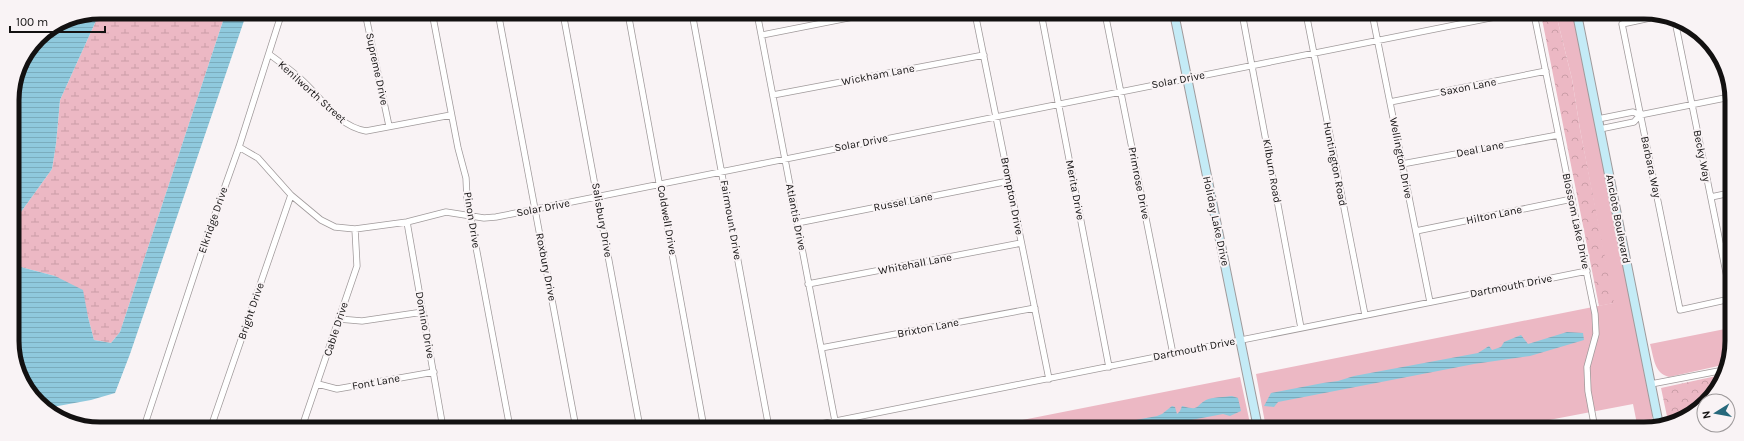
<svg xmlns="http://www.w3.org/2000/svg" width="1744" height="441" font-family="Karla,sans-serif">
	<defs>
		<pattern id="forest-crowns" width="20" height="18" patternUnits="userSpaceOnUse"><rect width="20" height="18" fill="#ecb8c4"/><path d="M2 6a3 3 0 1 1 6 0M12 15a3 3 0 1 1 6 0" fill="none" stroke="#ca9da7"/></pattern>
		<pattern id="wetland-marsh" width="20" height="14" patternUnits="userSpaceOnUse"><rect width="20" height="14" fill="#ecb8c4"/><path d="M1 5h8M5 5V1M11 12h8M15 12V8" fill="none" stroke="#ca9da7"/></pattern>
		<pattern id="water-rules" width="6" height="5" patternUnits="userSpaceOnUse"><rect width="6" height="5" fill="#8fc9dd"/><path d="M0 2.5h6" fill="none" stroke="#7aacbd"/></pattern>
	</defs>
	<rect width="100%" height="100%" fill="#f9f3f5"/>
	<path fill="#ecb8c4" d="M1556 14H1574L1648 389 1652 413V428L1638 429 1633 404 1502 429 1266 428 1256 374 1613 303 1580 129 1572 79Z
		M1730 328V359L1727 364 1669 377C1654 373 1654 358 1650 344Z
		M1240 377 1251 428H982Z"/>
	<path fill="url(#forest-crowns)" d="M1541 14H1556L1572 79 1580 129 1614 303 1599 306Z
		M1721 375 1706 401H1704L1702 407 1668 421 1661 388Z"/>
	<path fill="url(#wetland-marsh)" d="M100 12H226L120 332 111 343 94 340 88 317 55 276 13 265V223L52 169 56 144 60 100Z"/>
	<path fill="url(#water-rules)" d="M100 12 60 100 56 144 52 169 13 223 12 94 19 66 38 37 66 19Z
		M226 12H247L130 354 115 393 91 400 47 408 37 403 14 359 13 265 55 276 83 290 88 317 94 340 111 343 120 332Z
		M1567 332 1583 333 1584 340 1530 356 1474 364 1278 402 1274 407 1264 406 1271 393 1323 383 1338 381 1354 376 1478 353 1489 346 1492 350 1501 347 1504 342 1521 335 1528 344Z
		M1232 396 1238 398 1241 411 1230 416 1223 414 1149 428H1093L1157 416 1162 414 1172 406 1175 407 1177 414 1180 411 1182 406C1200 411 1194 407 1206 400 1212 397 1225 397 1232 396Z"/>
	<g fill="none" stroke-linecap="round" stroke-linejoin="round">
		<defs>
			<path id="street" d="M365 12 389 126
				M432 12 458 148 466 178 467 199 510 428
				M498 12 576 428
				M563 13 640 428
				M628 13 704 428
				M692 13 769 428
				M757 13 835 421
				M975 13 1049 379
				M1041 13 1109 367
				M1105 13 1173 354
				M1242 13 1301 328
				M1306 13 1365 315
				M1372 13 1430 302
				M1534 14 1595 314 1596 334 1587 367 1588 391 1595 429
				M1664 15 1622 24 1680 310 1730 299
				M1675 21 1730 292
				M762 35 873 13
				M269 54C281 63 294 72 305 83 324 101 338 126 366 131L451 115
				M773 95 984 55
				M1390 102 1546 71
				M1598 119 1633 112 1640 115 1730 97
				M1600 129 1634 122 1640 115
				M239 147 258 158 291 195 321 220 335 227 355 229 407 222 446 212 484 218 496 217 1510 14
				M1402 164 1558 135
				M1711 197 1730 193
				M407 222 443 428
				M797 223 1009 181
				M1416 231 1572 199
				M1721 247 1730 245
				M808 284 1021 243
				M339 319 362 321 423 312
				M821 348 1035 308
				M318 384 337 389 434 372
				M1651 384 1724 370
				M144 427 202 251 239 147 282 12
				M211 427 291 195
				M302 427 357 266 355 229
				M801 428 1587 271"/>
			<path id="secondary" d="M1174 13 1258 428
				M1577 14 1659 425"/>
		</defs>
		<use href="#street" stroke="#a09a9b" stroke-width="7"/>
		<use href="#secondary" stroke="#a09a9b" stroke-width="10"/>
		<use href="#street" stroke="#fff" stroke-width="5.5"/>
		<use href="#secondary" stroke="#c4ebf6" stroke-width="8"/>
	</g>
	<g text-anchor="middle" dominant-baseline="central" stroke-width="4" stroke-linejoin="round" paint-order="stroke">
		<g font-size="11" fill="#131111" stroke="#f9f3f5">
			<text transform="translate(377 69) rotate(78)">Supreme Drive</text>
			<text transform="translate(878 75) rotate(-11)">Wickham Lane</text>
			<text transform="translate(1178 80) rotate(-11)">Solar Drive</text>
			<text transform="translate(1468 87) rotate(-11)">Saxon Lane</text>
			<text transform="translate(312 92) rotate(42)">Kenilworth Street</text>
			<text transform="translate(861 143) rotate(-11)">Solar Drive</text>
			<text transform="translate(1480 149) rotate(-11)">Deal Lane</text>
			<text transform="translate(1702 156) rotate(79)">Becky Way</text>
			<text transform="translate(1401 158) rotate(79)">Wellington Drive</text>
			<text transform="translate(1335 164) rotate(79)">Huntington Road</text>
			<text transform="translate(1651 167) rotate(78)">Barbara Way</text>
			<text transform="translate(1272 171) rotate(80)">Kilburn Road</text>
			<text transform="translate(1139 183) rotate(79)">Primrose Drive</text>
			<text transform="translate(1075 190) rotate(79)">Merita Drive</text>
			<text transform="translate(1012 196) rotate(79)">Brompton Drive</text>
			<text transform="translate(903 202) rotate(-11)">Russel Lane</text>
			<text transform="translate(543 208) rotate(-11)">Solar Drive</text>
			<text transform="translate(1494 215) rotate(-12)">Hilton Lane</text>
			<text transform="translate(796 217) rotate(79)">Atlantis Drive</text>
			<text transform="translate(1618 219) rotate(79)">Anclote Boulevard</text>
			<text transform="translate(213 220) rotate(-71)">Elkridge Drive</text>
			<text transform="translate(472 220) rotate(81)">Pinon Drive</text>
			<text transform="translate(602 220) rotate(80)">Salisbury Drive</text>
			<text transform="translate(667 220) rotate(80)">Coldwell Drive</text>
			<text transform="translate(731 220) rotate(80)">Fairmount Drive</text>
			<text transform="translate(1216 221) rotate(78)">Holiday Lake Drive</text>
			<text transform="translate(1576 221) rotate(78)">Blossom Lake Drive</text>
			<text transform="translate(915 264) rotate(-11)">Whitehall Lane</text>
			<text transform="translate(546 267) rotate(79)">Roxbury Drive</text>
			<text transform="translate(1511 286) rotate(-11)">Dartmouth Drive</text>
			<text transform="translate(251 311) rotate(-71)">Bright Drive</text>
			<text transform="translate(425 325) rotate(80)">Domino Drive</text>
			<text transform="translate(928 328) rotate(-11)">Brixton Lane</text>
			<text transform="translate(336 329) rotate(-72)">Cable Drive</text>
			<text transform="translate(1194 349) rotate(-11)">Dartmouth Drive</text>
			<text transform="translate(376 382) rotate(-10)">Font Lane</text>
		</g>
	</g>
	<path d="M0 0H1744V441H0ZM100 19H1644A81 81 0 0 1 1725 100V341A81 81 0 0 1 1644 422H100A81 81 0 0 1 19 341V100A81 81 0 0 1 100 19Z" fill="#f9f3f5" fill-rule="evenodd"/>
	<path fill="none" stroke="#131111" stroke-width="5" d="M100 19H1644A81 81 0 0 1 1725 100V341A81 81 0 0 1 1644 422H100A81 81 0 0 1 19 341V100A81 81 0 0 1 100 19Z"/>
	<g transform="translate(1716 413) rotate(259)"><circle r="19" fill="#f9f3f5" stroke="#9d999a"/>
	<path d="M0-3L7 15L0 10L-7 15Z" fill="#26687b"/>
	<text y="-6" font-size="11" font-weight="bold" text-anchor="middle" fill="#131111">N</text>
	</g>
	<path d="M10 26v6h95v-6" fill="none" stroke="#131111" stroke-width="2"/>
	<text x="16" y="26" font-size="12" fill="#131111" stroke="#f9f3f5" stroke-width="3" paint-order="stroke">100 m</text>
</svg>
